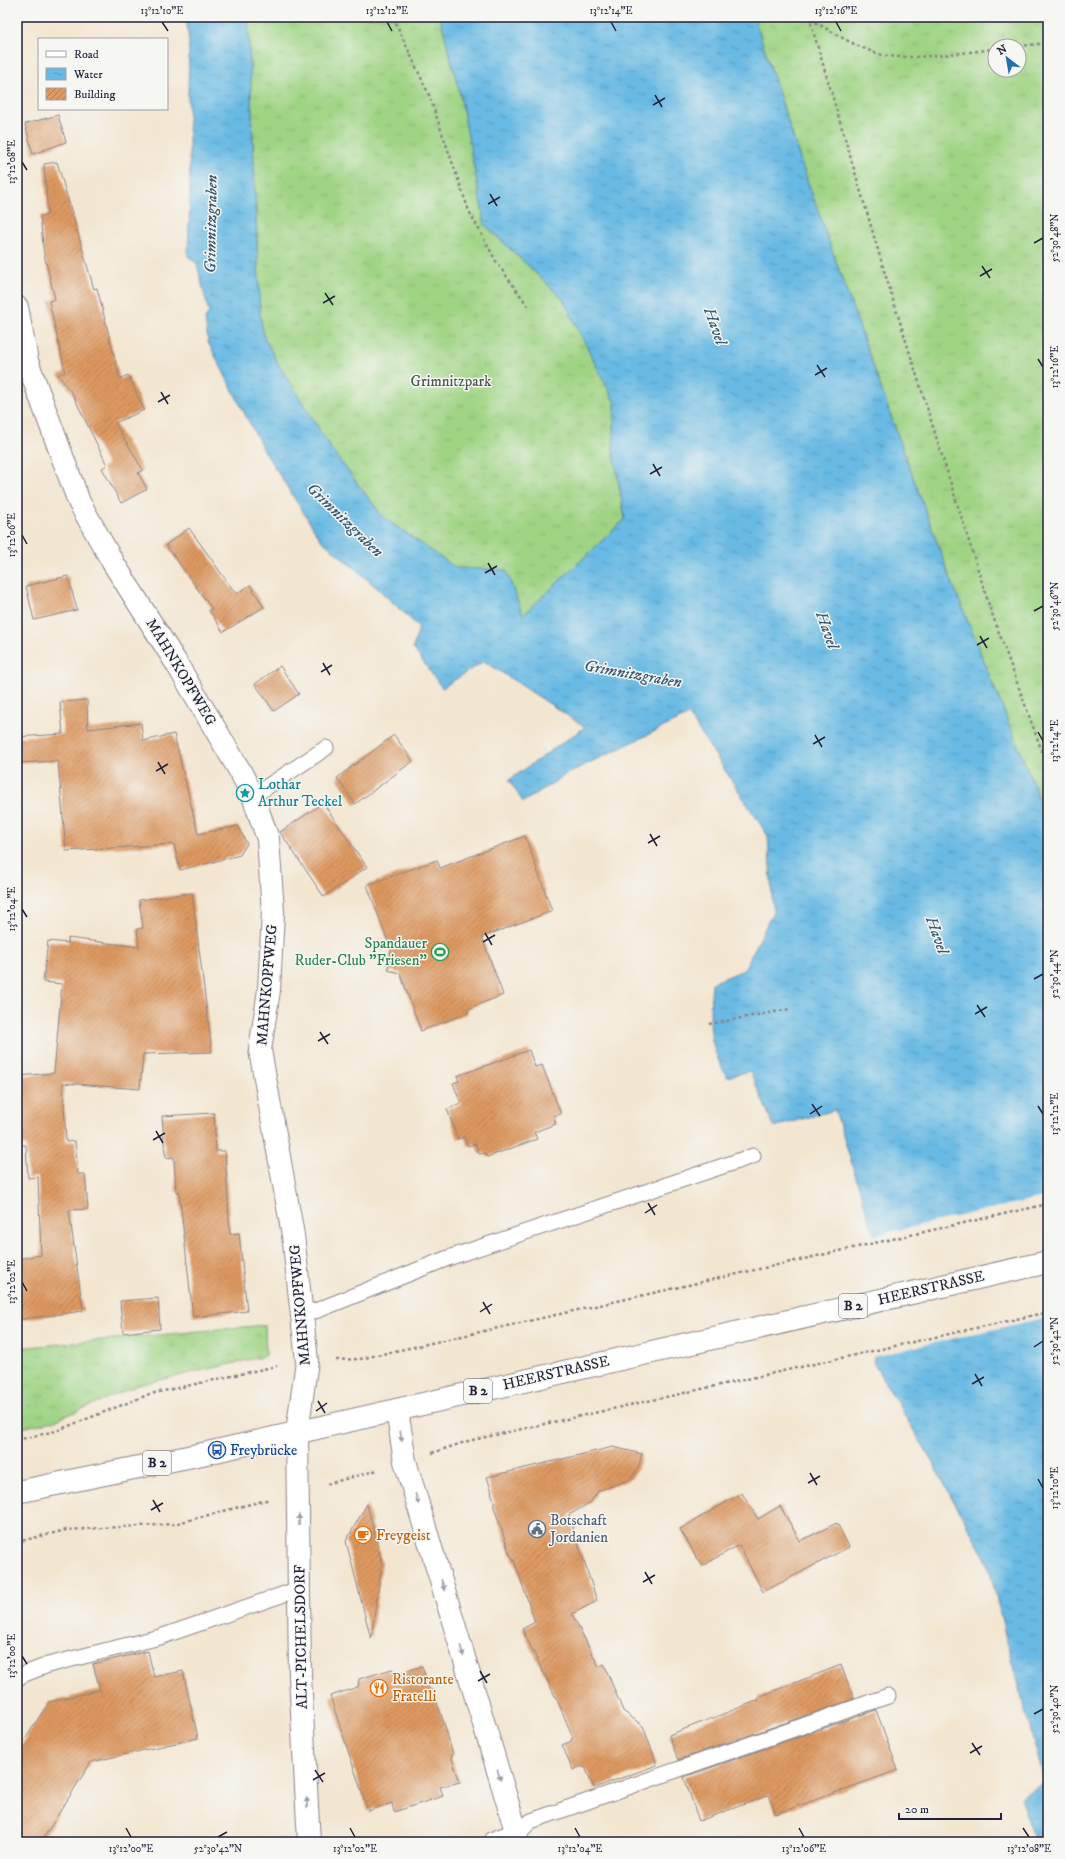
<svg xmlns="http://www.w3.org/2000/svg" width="1065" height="1859" font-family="'IM FELL DW Pica',serif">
	<defs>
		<pattern id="grass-tufts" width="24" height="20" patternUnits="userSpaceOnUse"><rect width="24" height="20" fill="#a0d485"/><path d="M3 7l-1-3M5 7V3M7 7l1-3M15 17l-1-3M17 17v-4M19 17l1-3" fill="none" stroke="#8ab674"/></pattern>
		<pattern id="water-ripples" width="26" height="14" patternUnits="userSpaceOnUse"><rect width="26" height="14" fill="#67b9e3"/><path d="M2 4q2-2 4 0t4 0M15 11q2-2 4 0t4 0" fill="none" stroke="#5496b9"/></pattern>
		<pattern id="building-hatch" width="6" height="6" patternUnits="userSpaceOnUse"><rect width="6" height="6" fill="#dd9961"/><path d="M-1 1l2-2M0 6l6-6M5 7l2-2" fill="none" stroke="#b37c51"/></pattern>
	</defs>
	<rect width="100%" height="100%" fill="#f6f6f2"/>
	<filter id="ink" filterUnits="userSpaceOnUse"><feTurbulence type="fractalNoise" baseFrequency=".025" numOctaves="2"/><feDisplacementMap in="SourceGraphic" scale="8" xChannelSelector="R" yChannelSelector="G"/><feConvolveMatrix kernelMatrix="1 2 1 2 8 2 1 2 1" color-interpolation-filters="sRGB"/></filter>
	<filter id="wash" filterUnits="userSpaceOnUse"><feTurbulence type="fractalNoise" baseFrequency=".012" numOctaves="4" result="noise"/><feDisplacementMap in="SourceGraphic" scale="16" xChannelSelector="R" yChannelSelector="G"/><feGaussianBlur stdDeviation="0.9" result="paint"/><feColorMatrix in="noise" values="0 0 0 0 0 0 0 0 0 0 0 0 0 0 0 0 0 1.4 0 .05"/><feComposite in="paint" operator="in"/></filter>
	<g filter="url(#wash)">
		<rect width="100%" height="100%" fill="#f3e6d1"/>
		<path fill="url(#grass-tufts)" stroke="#617b60" fill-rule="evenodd" d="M248 17H440L460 94 485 225 563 299 615 403 613 449 625 519 523 616 506 570 456 568 383 517 332 450 277 362 264 337 260 314Z
			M754 17H1048V821L948 572 898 436 807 180ZM995 46H1019V70H995Z
			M265 1325 266 1356 138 1385 54 1421 17 1429V1348Z"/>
		<path fill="url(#water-ripples)" stroke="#446e8f" d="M186 17H248L260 314 264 337 277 362 332 450 383 517 456 568 506 570 523 615 625 519 613 449 615 403 563 299 485 225 460 94 440 17H754L807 180 898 436 948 572 1048 821V1842H1035L1020 1797 1045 1783 1011 1659 988 1563 929 1456 874 1364V1235L835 1110 774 1127 750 1071 727 1077C707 1043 709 1021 712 983L744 970 773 912 768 836 689 715 568 773 523 802 509 780 585 727 484 661 442 688 413 648 419 627 375 586 321 540 263 449 208 342 205 319 209 313 197 264 188 256 190 190 188 94 189 42Z"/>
		<path fill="#f3e6d1" d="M1048 1196V1317L872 1357V1236Z"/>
		<g id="blocks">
			<path fill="url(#building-hatch)" d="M58 115 66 142 33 154 25 124Z
				M57 162 94 289 97 288 120 379 128 375 144 410 115 423 143 470 138 473 147 489 121 503 102 468 107 465 72 393 58 375 65 372 49 301 55 299 44 254 40 216 48 215 44 164Z
				M189 528 236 594 250 585 264 607 223 632 209 610 212 609 166 545Z
				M68 576 77 610 34 620 26 586Z
				M280 666 299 694 274 711 255 684Z
				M87 700 88 729 141 723 143 741 174 734 198 834 238 826 247 844 240 855 180 870 174 844 66 851 58 761 17 763V737L63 734 60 702Z
				M394 735 413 761 355 804 337 778Z
				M323 803 367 867 324 897 280 832Z
				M525 836 552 911 482 937 503 995 467 1009 468 1013 421 1031 400 973 388 970 391 950 367 885 437 860 440 868Z
				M192 893 212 1052 143 1054 140 1089 63 1083 66 1142 75 1141 78 1174H85L88 1209 69 1210 83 1311 17 1320V1259L41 1255 38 1177 28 1178 26 1145H17V1076L54 1073 62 984 43 982 48 941 68 943V938L139 947 137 929 143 928 139 900Z
				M529 1050 535 1067 542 1065 561 1114 553 1116 556 1124 534 1132 537 1139 487 1157 485 1153 479 1154 476 1144 468 1146 464 1137 458 1139 447 1109 461 1104 453 1083 459 1081 457 1076Z
				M214 1113 216 1151H225L230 1234 239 1233 247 1311 193 1317 179 1191 176 1192 174 1157 166 1158V1154H165L162 1116Z
				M158 1298 160 1329 123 1333 120 1301Z
				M613 1447 642 1454 638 1468 631 1479 598 1491 591 1502 569 1515 597 1601 572 1614 599 1667 604 1664 623 1711 643 1726 657 1765 594 1788 585 1767 583 1768 582 1766 573 1770 562 1745 572 1741 571 1739 573 1738 559 1704 522 1629 535 1622 516 1566 511 1555H510L493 1504H495L491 1492H492L487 1477Z
				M742 1493 758 1519 780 1506 800 1541 837 1523 849 1547 763 1592 739 1545 702 1566 680 1529Z
				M367 1504 382 1563 371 1639 346 1541Z
				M148 1651 154 1677 183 1671 198 1738 91 1762 41 1842H17V1752L49 1702 100 1690 93 1664Z
				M841 1665 854 1699 678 1760 669 1735 759 1700 758 1697Z
				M422 1666 430 1691H433L444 1723 453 1755 451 1756 460 1782 440 1787 443 1796 394 1812 392 1803 368 1811 330 1696 358 1687 359 1679 392 1669 397 1674Z
				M876 1710 898 1770 776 1814 769 1795 699 1821 684 1777Z"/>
		</g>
	</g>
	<g filter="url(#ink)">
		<use href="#blocks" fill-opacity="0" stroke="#8a8486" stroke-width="1"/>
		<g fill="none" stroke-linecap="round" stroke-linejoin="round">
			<defs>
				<path id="lane" d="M253 796 326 748
					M303 1314 318 1310 448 1258 753 1156
					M17 1679 22 1675 48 1665 160 1637 299 1589
					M517 1834 531 1821 888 1696"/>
				<path id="street" d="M17 307 27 361 79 502 112 561 175 661 240 771 253 796 268 839 273 912 269 990 260 1050 293 1235 307 1361 297 1432 300 1676 309 1842
					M397 1410 405 1461 517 1834 515 1842
					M495 1842 517 1834"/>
				<path id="primary" d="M17 1492 207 1453 1048 1262"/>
			</defs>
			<use href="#lane" stroke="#8a8486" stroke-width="17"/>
			<use href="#street" stroke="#8a8486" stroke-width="24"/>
			<use href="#primary" stroke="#8a8486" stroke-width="24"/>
			<path stroke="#8a8486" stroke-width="2.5" stroke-dasharray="3 3" stroke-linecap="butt" d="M393 17 429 95 469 211 497 263 530 309
				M809 17 889 287 990 608 1048 768
				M810 19C832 32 854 46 879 54 907 62 964 52 995 49
				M1019 46 1048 43
				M709 1024 790 1009
				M336 1360 360 1359 1048 1204
				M17 1440 56 1431 150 1394 277 1366
				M432 1453 468 1441 1048 1312
				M327 1484 378 1470
				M17 1542 66 1530 174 1524 270 1499"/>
			<use href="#lane" stroke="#fff" stroke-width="15"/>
			<use href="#street" stroke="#fff" stroke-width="22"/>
			<use href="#primary" stroke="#fff" stroke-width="22"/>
		</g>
		<defs><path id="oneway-solid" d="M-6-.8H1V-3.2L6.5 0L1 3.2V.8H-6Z"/></defs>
		<g fill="#9c9ca7">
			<use href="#oneway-solid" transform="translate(401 1436) rotate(81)"/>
			<use href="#oneway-solid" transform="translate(417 1499) rotate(73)"/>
			<use href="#oneway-solid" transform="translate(299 1520) rotate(-91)"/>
			<use href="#oneway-solid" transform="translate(443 1585) rotate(73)"/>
			<use href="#oneway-solid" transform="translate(462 1651) rotate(74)"/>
			<use href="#oneway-solid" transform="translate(499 1775) rotate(74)"/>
			<use href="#oneway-solid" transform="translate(307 1803) rotate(-93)"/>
		</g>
	</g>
	<path fill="none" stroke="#22223b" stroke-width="1.5" d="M162 22 168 31M387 22 392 31M611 22 616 31M836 22 841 31M655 95 662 107M653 105 665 98M22 162 27 170M490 194 497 206M488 204 500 197M1034 243 1043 238M982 266 990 278M980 276 992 269M325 293 333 305M323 303 335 296M1038 359 1043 367M817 365 825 377M815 375 827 368M161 392 168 404M158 402 170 395M653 464 660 476M650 474 662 467M22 535 27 544M488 563 495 575M485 573 497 566M1034 611 1043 606M980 636 987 648M977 645 989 638M323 663 330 675M321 672 332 665M1038 732 1043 741M815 735 822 747M813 744 825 737M158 762 165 774M156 771 168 764M650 834 657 846M648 843 660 836M22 909 27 917M485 933 492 945M483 942 495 935M1034 979 1043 974M977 1005 985 1017M975 1014 987 1007M320 1032 328 1044M318 1041 330 1034M812 1104 820 1116M1038 1106 1043 1114M810 1114 822 1106M156 1131 163 1143M153 1140 165 1133M648 1203 655 1215M645 1213 657 1205M22 1282 27 1291M483 1302 490 1314M480 1312 492 1304M1034 1347 1043 1341M975 1374 982 1386M972 1384 984 1377M318 1401 325 1413M316 1411 327 1403M810 1473 817 1485M1038 1479 1043 1488M808 1483 820 1476M153 1500 160 1512M151 1510 163 1503M645 1572 652 1584M643 1582 655 1575M22 1656 27 1664M480 1671 487 1683M478 1681 490 1674M1034 1714 1043 1709M972 1743 980 1755M970 1753 982 1746M315 1770 323 1782M313 1780 325 1773M126 1828 131 1837M350 1828 355 1837M575 1828 580 1837M799 1828 804 1837M1023 1828 1029 1837M218 1837 227 1832"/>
	<defs>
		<symbol id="sight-ring" viewBox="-11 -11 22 22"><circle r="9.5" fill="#f6f6f2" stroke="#0f9aa8" stroke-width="1.5"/><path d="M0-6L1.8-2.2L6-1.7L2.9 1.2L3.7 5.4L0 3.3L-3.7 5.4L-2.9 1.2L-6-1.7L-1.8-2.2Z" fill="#0f9aa8"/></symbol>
		<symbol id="stadium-ring" viewBox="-11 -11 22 22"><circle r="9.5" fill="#f6f6f2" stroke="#2e9e5b" stroke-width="1.5"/><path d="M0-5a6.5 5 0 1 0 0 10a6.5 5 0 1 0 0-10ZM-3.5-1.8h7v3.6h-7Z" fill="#2e9e5b"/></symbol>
		<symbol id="bus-ring" viewBox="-11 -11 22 22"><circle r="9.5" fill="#f6f6f2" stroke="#1a4fb4" stroke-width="1.5"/><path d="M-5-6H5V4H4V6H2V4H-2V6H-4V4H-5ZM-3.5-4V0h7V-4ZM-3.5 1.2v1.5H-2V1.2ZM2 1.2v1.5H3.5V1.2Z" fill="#1a4fb4"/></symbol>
		<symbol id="civic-ring" viewBox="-11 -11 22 22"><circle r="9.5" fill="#f6f6f2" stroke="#5c6f8a" stroke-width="1.5"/><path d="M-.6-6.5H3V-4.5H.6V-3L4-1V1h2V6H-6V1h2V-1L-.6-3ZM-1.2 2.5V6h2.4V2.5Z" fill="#5c6f8a"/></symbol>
		<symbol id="cafe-ring" viewBox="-11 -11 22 22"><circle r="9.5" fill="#f6f6f2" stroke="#e8710a" stroke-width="1.5"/><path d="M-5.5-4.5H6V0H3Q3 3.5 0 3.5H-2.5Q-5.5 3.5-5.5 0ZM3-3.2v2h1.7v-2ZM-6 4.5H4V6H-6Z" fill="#e8710a"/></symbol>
		<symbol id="restaurant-ring" viewBox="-11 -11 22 22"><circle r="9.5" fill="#f6f6f2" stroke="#e8710a" stroke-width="1.5"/><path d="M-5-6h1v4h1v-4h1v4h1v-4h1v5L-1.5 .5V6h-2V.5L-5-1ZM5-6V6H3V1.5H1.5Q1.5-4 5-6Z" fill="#e8710a"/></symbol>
	</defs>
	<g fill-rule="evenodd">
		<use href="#sight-ring" x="235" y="783" width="20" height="20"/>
		<use href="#stadium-ring" x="430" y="942" width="20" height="20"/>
		<use href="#bus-ring" x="207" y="1440" width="20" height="20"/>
		<use href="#civic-ring" x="527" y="1519" width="20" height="20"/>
		<use href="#cafe-ring" x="353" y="1525" width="20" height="20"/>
		<use href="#restaurant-ring" x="369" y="1678" width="20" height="20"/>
	</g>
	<g text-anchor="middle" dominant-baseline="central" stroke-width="3" stroke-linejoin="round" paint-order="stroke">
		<g fill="#f6f6f2" stroke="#626272" stroke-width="1">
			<rect x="839" y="1294" width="28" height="24" rx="3"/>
			<rect x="464" y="1379" width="28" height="24" rx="3"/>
			<rect x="143" y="1451" width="28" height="24" rx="3"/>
		</g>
		<g font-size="14" font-weight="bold" fill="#22223b">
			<text x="853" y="1306">B 2</text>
			<text x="478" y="1391">B 2</text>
			<text x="157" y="1463">B 2</text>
		</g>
		<g font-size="15" fill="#485751" stroke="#f6f6f2">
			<text x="451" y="381">Grimnitzpark</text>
		</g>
		<g font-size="15" fill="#22223b" stroke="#f6f6f2">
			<text transform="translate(181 672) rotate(59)">MAHNKOPFWEG</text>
			<text transform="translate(267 985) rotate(-85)">MAHNKOPFWEG</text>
			<text transform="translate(931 1288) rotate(-13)">HEERSTRASSE</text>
			<text transform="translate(300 1305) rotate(-95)">MAHNKOPFWEG</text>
			<text transform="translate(556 1373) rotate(-13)">HEERSTRASSE</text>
			<text transform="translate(301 1637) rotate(-91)">ALT-PICHELSDORF</text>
		</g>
		<g font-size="15" fill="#0d838f" stroke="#f6f6f2" text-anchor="start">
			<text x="258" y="784">Lothar<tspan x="258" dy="17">Arthur Teckel</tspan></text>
		</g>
		<g font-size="15" fill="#27864d" stroke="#f6f6f2" text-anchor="end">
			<text x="427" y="943">Spandauer<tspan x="427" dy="17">Ruder-Club "Friesen"</tspan></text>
		</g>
		<g font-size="15" fill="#164399" stroke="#f6f6f2" text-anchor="start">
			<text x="230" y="1450">Freybrücke</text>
		</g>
		<g font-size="15" fill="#4e5e75" stroke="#f6f6f2" text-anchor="start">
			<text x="550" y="1520">Botschaft<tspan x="550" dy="17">Jordanien</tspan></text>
		</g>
		<g font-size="15" fill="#c56008" stroke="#f6f6f2" text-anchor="start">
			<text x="376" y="1535">Freygeist</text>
			<text x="392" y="1679">Ristorante<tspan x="392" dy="17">Fratelli</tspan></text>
		</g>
		<g font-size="16" font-style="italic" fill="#3a5776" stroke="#f6f6f2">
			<text transform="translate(211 224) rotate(-89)">Grimnitzgraben</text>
			<text transform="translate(715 326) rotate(70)">Havel</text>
			<text transform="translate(345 520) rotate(44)">Grimnitzgraben</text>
			<text transform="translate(827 630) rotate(70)">Havel</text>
			<text transform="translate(633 674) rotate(10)">Grimnitzgraben</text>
			<text transform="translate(937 935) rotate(70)">Havel</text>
		</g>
	</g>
	<rect width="1065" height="1859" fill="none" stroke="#f6f6f2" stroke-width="44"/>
	<rect x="38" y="38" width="130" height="72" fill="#f6f6f2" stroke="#a1a1a9"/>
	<rect x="46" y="51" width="20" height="6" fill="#ffffff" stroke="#a1a1a9"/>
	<text x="74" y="58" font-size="12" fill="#22223b">Road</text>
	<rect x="46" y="68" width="20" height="12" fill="url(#water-ripples)" stroke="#a1a1a9"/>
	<text x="74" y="78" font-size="12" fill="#22223b">Water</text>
	<rect x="46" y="88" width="20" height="12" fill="url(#building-hatch)" stroke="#a1a1a9"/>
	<text x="74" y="98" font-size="12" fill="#22223b">Building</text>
	<g transform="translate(1007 58) rotate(329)"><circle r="19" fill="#f6f6f2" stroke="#a1a1a9"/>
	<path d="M0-3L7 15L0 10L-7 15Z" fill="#1f6fb2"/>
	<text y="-6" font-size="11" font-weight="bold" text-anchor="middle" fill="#22223b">N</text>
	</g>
	<path d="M899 1813v6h102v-6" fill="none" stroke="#22223b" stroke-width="2"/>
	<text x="905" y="1813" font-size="12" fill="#22223b" stroke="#f6f6f2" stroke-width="3" paint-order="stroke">20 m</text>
	<rect x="22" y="22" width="1021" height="1815" fill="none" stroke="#22223b" stroke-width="1.5"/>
	<g font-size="10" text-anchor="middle" fill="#22223b">
		<text x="162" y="14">13°12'10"E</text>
		<text x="387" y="14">13°12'12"E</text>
		<text x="611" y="14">13°12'14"E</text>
		<text x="836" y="14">13°12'16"E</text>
		<text transform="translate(11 162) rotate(-90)" y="4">13°12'08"E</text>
		<text transform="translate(1054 238) rotate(-90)" y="4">52°30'48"N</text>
		<text transform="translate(1054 367) rotate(-90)" y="4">13°12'16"E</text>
		<text transform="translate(11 535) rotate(-90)" y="4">13°12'06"E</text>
		<text transform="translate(1054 606) rotate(-90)" y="4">52°30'46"N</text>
		<text transform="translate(1054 741) rotate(-90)" y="4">13°12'14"E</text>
		<text transform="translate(11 909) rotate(-90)" y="4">13°12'04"E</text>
		<text transform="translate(1054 974) rotate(-90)" y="4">52°30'44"N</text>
		<text transform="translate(1054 1114) rotate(-90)" y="4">13°12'12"E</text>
		<text transform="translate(11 1282) rotate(-90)" y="4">13°12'02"E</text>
		<text transform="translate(1054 1341) rotate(-90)" y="4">52°30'42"N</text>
		<text transform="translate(1054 1488) rotate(-90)" y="4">13°12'10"E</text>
		<text transform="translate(11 1656) rotate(-90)" y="4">13°12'00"E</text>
		<text transform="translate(1054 1709) rotate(-90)" y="4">52°30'40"N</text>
		<text x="131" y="1852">13°12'00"E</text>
		<text x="218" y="1852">52°30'42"N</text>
		<text x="355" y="1852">13°12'02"E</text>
		<text x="580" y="1852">13°12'04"E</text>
		<text x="804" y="1852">13°12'06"E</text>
		<text x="1029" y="1852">13°12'08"E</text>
	</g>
</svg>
